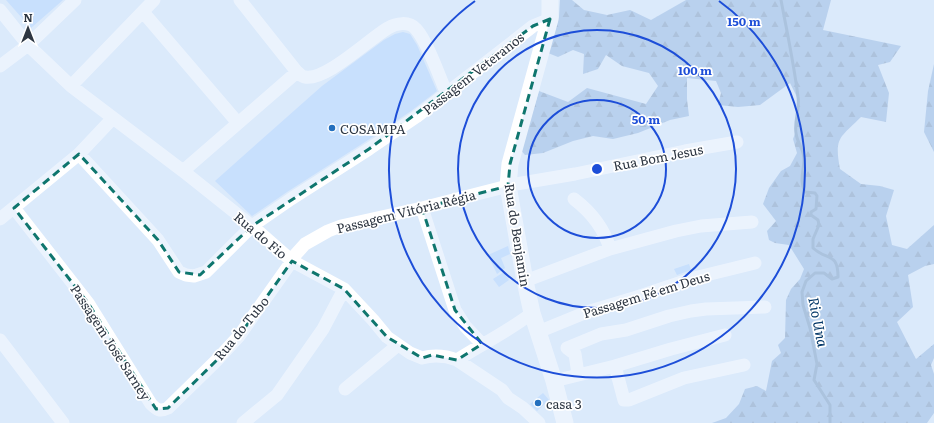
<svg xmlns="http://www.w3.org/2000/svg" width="934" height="423" font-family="Literata,serif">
	<defs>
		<pattern id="forest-firs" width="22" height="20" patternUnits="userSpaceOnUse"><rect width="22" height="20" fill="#91b4dd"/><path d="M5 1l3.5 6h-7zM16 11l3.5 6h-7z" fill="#7793b5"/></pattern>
	</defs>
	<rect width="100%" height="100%" fill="#dbeafb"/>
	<path fill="url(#forest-firs)" d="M560 0H572L584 10 607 15 630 10 651 20 686 0H831L823 30 901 46 890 62 878 65 889 93 886 122 861 117C840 138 834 137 840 169L861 184 880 186 894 190 886 216 892 245 907 249 934 225V264L925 266 908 275 913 307 897 322 916 359 934 344V358L931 365 934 374V413L927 423H712L726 418 739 404 745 389 757 386 766 391 772 361 781 353 778 345 785 338 786 300 791 289 800 279 804 269 789 245 775 243 769 240 767 231 776 221 763 204 769 188 781 171 790 166 797 153 793 139 796 131 798 99 790 83 760 105 738 107 718 105 721 93 716 81 687 78V99L689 116 670 120 638 133 613 139 593 136 573 141 543 153 525 155 521 150 539 91 568 102 587 88 646 104 658 86 649 73 622 66 606 55 598 69 583 74 584 54 573 50 558 57 548 53 559 17Z
		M934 64V152L924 132 928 91Z"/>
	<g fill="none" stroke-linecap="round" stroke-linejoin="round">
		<path stroke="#7294bb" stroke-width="3" d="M781 0C787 32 794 64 798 97 800 109 794 121 796 133 797 143 804 149 804 159 804 170 799 181 805 192L815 193 817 196 816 209 811 212V215L818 220 819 225 813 239V248C827 261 838 252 838 277L832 279 824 273H815L806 281 802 292 803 305 810 328 817 364 814 380 830 405V423"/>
	</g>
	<path fill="#b1d4ff" d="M6 0H63L31 28Z
		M403 32 410 34 417 45 437 91 411 111 365 142 287 192 252 216 215 181 322 86 384 40 395 34Z
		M508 246 510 254 501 258 505 268 497 274 488 255Z
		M689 264 691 270 677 275 674 269Z
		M504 272 509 280 499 287 493 279Z
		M543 393 549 400 537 411 530 404Z"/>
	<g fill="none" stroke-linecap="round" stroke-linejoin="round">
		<path stroke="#fff" stroke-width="13" d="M240 0 297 72C300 74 302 77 305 77 326 81 369 39 388 28 396 23 409 21 416 29 427 41 439 75 446 92
			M0 10 28 45 71 86 183 171 252 226 292 261 344 289 373 320 387 337 410 353 422 358C433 355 446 356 457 360L502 390 508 398 523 408 539 423
			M143 12 238 123
			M0 66 28 45 75 0
			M71 86 154 0
			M79 154 158 240 179 272 186 275 194 276 206 272 252 226 291 199 369 149 416 117 533 26 550 19
			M183 171 297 72
			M574 199C591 212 604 228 610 249
			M14 208 88 303 151 404C157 410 160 412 168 408L217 360 239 336 292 261 296 254 305 244 328 231 341 226 422 208 516 184 575 174 685 151 737 142
			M422 208 455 310 465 326 482 344
			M0 219 79 154 113 118
			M525 281 610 249 676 231 701 226 752 222
			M538 332 587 312 637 297 694 278 755 263
			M0 340 63 423
			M457 360C482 344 509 331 532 313
			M615 366 624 400H629L684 378 744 365
			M578 374 575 354 567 348 601 334 626 330 669 316 691 311 706 309 765 307
			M554 381 615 366 671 349 725 335
			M345 389 398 345
			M243 423 277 395 323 329 344 289"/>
		<path stroke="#fff" stroke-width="17" d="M550 0V19L510 164 508 186 525 281 532 313 554 381 565 423"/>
	</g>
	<path d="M0 0H934V423H0ZM550 19 510 164 508 186 422 208 455 310 482 344 457 360 432 355 422 358 387 337 344 289 292 261 239 336 217 360 168 408 156 409 88 303 14 208 79 154 158 240 179 272 200 275 252 226 369 149 533 26Z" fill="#dbeafb" fill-opacity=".55" fill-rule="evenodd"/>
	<path fill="none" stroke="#0f766e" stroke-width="3" stroke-dasharray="8 5" stroke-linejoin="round" d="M550 19 510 164 508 186 422 208 455 310 482 344 457 360 432 355 422 358 387 337 344 289 292 261 239 336 217 360 168 408 156 409 88 303 14 208 79 154 158 240 179 272 200 275 252 226 369 149 533 26Z"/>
	<g fill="none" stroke="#1d4ed8" stroke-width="2">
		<circle cx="597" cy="169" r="69"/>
		<circle cx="597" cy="169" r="139"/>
		<path d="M719 1A208 208 0 1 1 475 1"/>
	</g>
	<g fill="#236fbe" stroke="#fff" stroke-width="1.5">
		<circle cx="332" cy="128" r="4"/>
		<circle cx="538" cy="403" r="4"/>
	</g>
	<g text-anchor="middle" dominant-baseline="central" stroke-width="3.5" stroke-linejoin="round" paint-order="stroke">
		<g font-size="13" fill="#2d3642" stroke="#fff">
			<text transform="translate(473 73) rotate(-38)">Passagem Veteranos</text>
			<text transform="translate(658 157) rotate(-11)">Rua Bom Jesus</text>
			<text transform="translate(406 211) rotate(-14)">Passagem Vitória Régia</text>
			<text transform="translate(261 235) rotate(40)">Rua do Fio</text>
			<text transform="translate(518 235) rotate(81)">Rua do Benjamin</text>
			<text transform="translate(646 294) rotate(-17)">Passagem Fé em Deus</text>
			<text transform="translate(241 328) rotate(-51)">Rua do Tubo</text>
			<text transform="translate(111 342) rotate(57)">Passagem José Sarney</text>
		</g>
		<g font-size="13" fill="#2d3642" stroke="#fff" text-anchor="start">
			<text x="340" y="128">COSAMPA</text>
			<text x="546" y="403">casa 3</text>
		</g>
		<g font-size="14" font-style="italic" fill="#023667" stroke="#fff">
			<text transform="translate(819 322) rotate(79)">Rio Una</text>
		</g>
	</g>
	<circle cx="597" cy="169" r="6" fill="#1d4ed8" stroke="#fff" stroke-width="2"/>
	<g font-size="12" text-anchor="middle" font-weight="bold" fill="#1d4ed8" stroke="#fff" stroke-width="3.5" stroke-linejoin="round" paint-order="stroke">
		<text x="744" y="26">150 m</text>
		<text x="695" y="75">100 m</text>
		<text x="646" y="124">50 m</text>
	</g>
	<g transform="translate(28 28)" stroke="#ffffff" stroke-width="3" paint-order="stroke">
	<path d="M0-3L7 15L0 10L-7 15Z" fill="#2d3642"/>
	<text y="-6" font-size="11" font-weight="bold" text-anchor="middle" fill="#2d3642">N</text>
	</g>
</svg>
